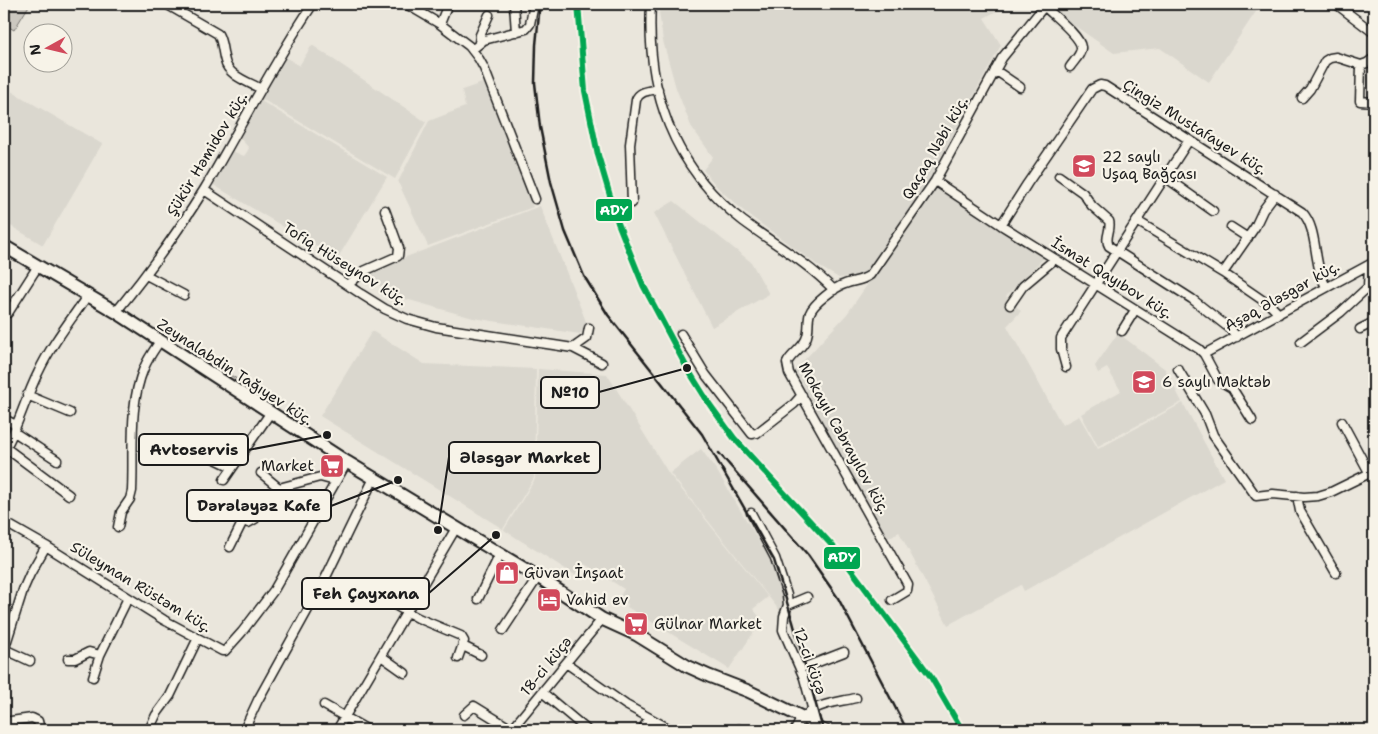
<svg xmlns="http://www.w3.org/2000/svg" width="1378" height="734" font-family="'Shantell Sans',sans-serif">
	<rect width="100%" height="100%" fill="#eae6dc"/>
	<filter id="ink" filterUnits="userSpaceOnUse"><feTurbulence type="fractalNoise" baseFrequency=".02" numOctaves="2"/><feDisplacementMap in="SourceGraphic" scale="10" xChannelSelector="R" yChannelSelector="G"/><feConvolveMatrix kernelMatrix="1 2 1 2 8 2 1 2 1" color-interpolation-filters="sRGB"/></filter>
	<g filter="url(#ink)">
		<path fill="#dad7ce" d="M658 4H1009L984 18 1001 45 928 181 866 272 855 276 839 278 820 267 746 213 718 188 703 170 713 157 691 126 676 88 663 41Z
			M1057 4H1261L1209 82 1160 48 1114 53 1055 12Z
			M312 45 426 122 395 179 262 99 286 57 299 66Z
			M485 82 533 207 428 246 398 182 429 121 465 107 462 90Z
			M4 87 102 144 43 245 4 222Z
			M261 101 387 177 337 259 212 184 232 151 244 156 247 152 249 148 239 137Z
			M935 187 1045 257 1006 296 1021 311 1007 326 1062 425 1079 416 1098 449 1183 403 1224 479 1024 591 1021 585 948 625 899 532 886 539 795 370 847 314Z
			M674 201 751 262 769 294 712 327 654 213Z
			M540 206 587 324 580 334 473 318 395 296 364 275V273Z
			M372 331 424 364 536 369 534 478 503 529 320 416Z
			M1118 333 1165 369 1182 402 1098 446 1081 414 1121 391 1107 368 1098 373 1095 366Z
			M538 369 607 374 669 474 768 597 753 609 762 620 729 669 627 607 628 604 619 598 624 589 583 563 575 575 504 530 535 479Z
			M701 449 717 471 770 560 787 606 780 611 670 473Z
			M1093 721 1098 730H1077Z"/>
		<path fill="#ccc8c0" stroke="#74726e" d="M4 4H30L14 30 4 24Z
			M214 365 268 398 266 401 212 368Z"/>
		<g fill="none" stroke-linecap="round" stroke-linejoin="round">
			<defs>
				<path id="street" d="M166 4 218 34C223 43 222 52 225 61 228 76 249 82 261 89
					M406 4 440 24 469 46 479 59 484 68 535 199
					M514 4 516 32
					M651 4C646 91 673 167 743 221 774 244 807 262 834 290
					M1336 4 1374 33
					M1374 4V7
					M1045 7C1053 15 1080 36 1081 47 1082 54 1073 62 1070 67
					M440 24 448 4
					M479 43 480 35 489 15
					M473 49 484 40 526 29 530 24 534 4
					M1361 65 1360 101 1374 102
					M995 70 1020 87
					M1302 98 1310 89 1325 61 1330 58 1336 57 1361 65 1367 63 1374 58
					M1059 176 1083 193 1092 206 1109 221C1112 229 1104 238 1109 246L1192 299 1229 328 1237 337
					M1165 177 1213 211
					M935 181 1001 225 1199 349 1204 354 1218 380 1232 388 1252 420
					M204 190 361 294 385 309 407 319 436 327 573 348 587 338 589 328
					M632 203 630 144 636 100C639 91 649 91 658 89
					M1137 221 1223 273 1271 306 1279 314
					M1001 225 1027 184 1092 89 1100 85 1105 86 1302 212C1319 230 1312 262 1326 287
					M1231 227 1248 238
					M1223 273 1255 227 1263 210 1275 194
					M146 275 184 295
					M348 285 364 271 398 256 399 248 385 210
					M1010 305 1023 286 1055 259
					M116 312C148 273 178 232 205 188 241 127 273 63 313 4
					M8 313 38 266
					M1360 329 1374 322
					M1122 331 1135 310
					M681 334 706 375 752 434 757 433 794 404 802 395
					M1301 342 1341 312 1368 287 1369 265
					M573 348 602 363
					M1204 354 1374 262
					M1066 367 1061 349V338L1189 140
					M1178 369 1205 414 1213 435 1256 496 1273 494 1304 497 1318 496 1331 492 1374 471
					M27 395 70 413
					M4 419 16 425
					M1342 422 1370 474
					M14 432 57 460
					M6 448 69 495
					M4 451C18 427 25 399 38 373 51 345 70 321 88 295
					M209 456 232 467
					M261 473 279 488
					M224 480 271 412
					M1297 496 1300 511 1336 573
					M751 513 775 558 787 595 788 605 784 616 783 630 804 678 817 726 827 730
					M195 516C201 512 207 504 215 505L248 523 255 519 267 500 279 488 320 477 335 481
					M4 522 46 546 164 620 222 651H225L242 632 274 590 347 462
					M118 527 121 512 130 499 132 491C134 450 128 406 144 368 148 358 154 350 160 341
					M230 547 243 521
					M380 597 418 618 461 636 464 641 458 658
					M478 599 500 554
					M892 600 907 591 908 585 789 373 787 363C791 354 802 349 806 339 810 331 807 321 810 313 813 304 835 287 845 284 854 280 860 282 870 275L935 181 1002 58 1046 4
					M788 605 807 597
					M503 630 538 577
					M463 646 481 655
					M4 649 30 661
					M4 650 23 590 30 574 46 546
					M381 656 405 673
					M68 659H75L89 652 100 655
					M566 663 626 705 668 728
					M800 669 844 652
					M93 677 100 655 128 598
					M542 692 586 729
					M324 705 368 730
					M464 715 474 706 513 730
					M4 722 32 718 38 721 40 730
					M149 730 156 715 170 696 198 638
					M244 730 258 700 326 577 374 478
					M337 730 456 528
					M511 730 602 619
					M642 730 649 718
					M738 730 739 729
					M795 730C808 703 830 704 856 698"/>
				<path id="secondary" d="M4 246 116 312 347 462 538 577 602 619 637 635 687 666 709 676 748 691 814 723 819 730"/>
			</defs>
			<use href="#street" stroke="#1c1c1c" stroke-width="11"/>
			<use href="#secondary" stroke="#1c1c1c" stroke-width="15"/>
			<use href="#street" stroke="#f7f3e8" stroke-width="8"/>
			<use href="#secondary" stroke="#f7f3e8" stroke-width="11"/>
			<path stroke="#1c1c1c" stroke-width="2.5" d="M540 4 536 45 535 83 540 127 551 182 565 231 584 276 608 315 702 434 774 560 793 622 823 730
				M719 453 808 555 838 598 907 730"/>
			<defs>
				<path id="rail-1" d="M578 4 585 91 598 155 618 223 643 285 687 368 710 405 734 438 839 553 931 677 962 730"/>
			</defs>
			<use href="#rail-1" stroke="#f7f3e8" stroke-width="10"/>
			<use href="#rail-1" stroke="#00a651" stroke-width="6"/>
		</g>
	</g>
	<defs>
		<symbol id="school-square" viewBox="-11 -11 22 22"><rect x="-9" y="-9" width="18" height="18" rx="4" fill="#d1495b" stroke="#f7f3e8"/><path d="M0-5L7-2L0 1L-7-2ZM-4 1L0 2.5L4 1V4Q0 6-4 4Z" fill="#fff"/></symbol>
		<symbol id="supermarket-square" viewBox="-11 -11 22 22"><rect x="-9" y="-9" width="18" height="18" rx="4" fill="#d1495b" stroke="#f7f3e8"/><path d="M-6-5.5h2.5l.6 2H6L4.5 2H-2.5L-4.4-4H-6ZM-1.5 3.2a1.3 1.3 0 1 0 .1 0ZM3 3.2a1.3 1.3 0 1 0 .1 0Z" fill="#fff"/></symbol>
		<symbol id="shop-square" viewBox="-11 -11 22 22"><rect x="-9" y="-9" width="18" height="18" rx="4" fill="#d1495b" stroke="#f7f3e8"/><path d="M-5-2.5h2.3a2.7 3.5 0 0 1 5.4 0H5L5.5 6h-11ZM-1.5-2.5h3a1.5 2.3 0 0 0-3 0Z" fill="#fff"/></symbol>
		<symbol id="hotel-square" viewBox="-11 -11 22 22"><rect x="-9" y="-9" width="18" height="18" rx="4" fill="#d1495b" stroke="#f7f3e8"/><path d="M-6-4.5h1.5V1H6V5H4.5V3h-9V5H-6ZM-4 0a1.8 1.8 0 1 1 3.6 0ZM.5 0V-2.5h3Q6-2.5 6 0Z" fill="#fff"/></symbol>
	</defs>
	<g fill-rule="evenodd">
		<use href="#school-square" x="1070" y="152" width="28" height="28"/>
		<use href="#school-square" x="1130" y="368" width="28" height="28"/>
		<use href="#supermarket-square" x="318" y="452" width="28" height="28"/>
		<use href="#shop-square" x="493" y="559" width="28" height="28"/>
		<use href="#hotel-square" x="535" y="586" width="28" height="28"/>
		<use href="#supermarket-square" x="622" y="610" width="28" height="28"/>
	</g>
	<g text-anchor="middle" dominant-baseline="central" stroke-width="4.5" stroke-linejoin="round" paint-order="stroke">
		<g font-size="15" fill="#1c1c1c" stroke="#f7f3e8">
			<text transform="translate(1195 127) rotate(32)">Çingiz Mustafayev küç.</text>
			<text transform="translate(935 148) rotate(-60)">Qaçaq Nəbi küç.</text>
			<text transform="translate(207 154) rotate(-59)">Şükür Həmidov küç.</text>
			<text transform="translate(345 264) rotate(32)">Tofiq Hüseynov küç.</text>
			<text transform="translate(1112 278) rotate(32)">İsmət Qayıbov küç.</text>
			<text transform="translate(1282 296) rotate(-29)">Aşəq Ələsgər küç.</text>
			<text transform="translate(235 372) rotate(33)">Zeynalabdin Tağıyev küç.</text>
			<text transform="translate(844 438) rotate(61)">Mokayıl Cəbrayılov küç.</text>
			<text transform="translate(141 587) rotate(31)">Süleyman Rüstəm küç.</text>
			<text transform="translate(810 661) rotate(70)">12-ci küçə</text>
			<text transform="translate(546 666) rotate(-51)">18-ci küçə</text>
		</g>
		<g font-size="15" fill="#1c1c1c" stroke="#f7f3e8" text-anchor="start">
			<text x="1102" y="157">22 saylı<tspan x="1102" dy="17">Uşaq Bağçası</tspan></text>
			<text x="1162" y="382">6 saylı Məktəb</text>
			<text x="314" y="466" text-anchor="end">Market</text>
			<text x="524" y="573">Güvən İnşaat</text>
			<text x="566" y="600">Vahid ev</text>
			<text x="654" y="624">Gülnar Market</text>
		</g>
	</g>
	<path fill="none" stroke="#1c1c1c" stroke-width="2" d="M687 368L599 392M327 435L248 450M438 530L449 457M398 480L331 506M496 535L429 593"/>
	<g fill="#1c1c1c" stroke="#f7f3e8" stroke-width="2">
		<circle cx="687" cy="368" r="5"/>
		<circle cx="327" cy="435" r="5"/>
		<circle cx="438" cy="530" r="5"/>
		<circle cx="398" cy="480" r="5"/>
		<circle cx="496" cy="535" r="5"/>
	</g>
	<g fill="#f7f3e8" stroke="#1c1c1c" stroke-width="2">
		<rect x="541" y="377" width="58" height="31" rx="5"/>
		<rect x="139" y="434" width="109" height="31" rx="5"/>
		<rect x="449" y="442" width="151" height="31" rx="5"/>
		<rect x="187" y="490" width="144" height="31" rx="5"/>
		<rect x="302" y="578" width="127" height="31" rx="5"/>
	</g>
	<g font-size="16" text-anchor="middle" font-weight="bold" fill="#1c1c1c">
		<text x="570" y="398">№10</text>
		<text x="194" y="455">Avtoservis</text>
		<text x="525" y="463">Ələsgər Market</text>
		<text x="259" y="511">Dərələyəz Kafe</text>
		<text x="366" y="599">Feh Çayxana</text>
	</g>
	<g stroke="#f7f3e8" stroke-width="2">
		<rect x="595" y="198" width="38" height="24" rx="5" fill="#00a651"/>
		<rect x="823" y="546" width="38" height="24" rx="5" fill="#00a651"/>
	</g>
	<g font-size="14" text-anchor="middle" font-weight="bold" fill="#fff">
		<text x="614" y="215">ADY</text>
		<text x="842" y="562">ADY</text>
	</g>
	<rect width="1378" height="734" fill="none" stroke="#f7f3e8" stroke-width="20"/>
	<rect x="10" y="10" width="1358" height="714" fill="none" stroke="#1c1c1c" stroke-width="2" filter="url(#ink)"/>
	<g transform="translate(48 48) rotate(262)"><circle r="24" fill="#f7f3e8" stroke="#9f9d96"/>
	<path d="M0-4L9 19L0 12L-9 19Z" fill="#d1495b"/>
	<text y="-8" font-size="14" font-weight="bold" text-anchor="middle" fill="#1c1c1c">N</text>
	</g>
</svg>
